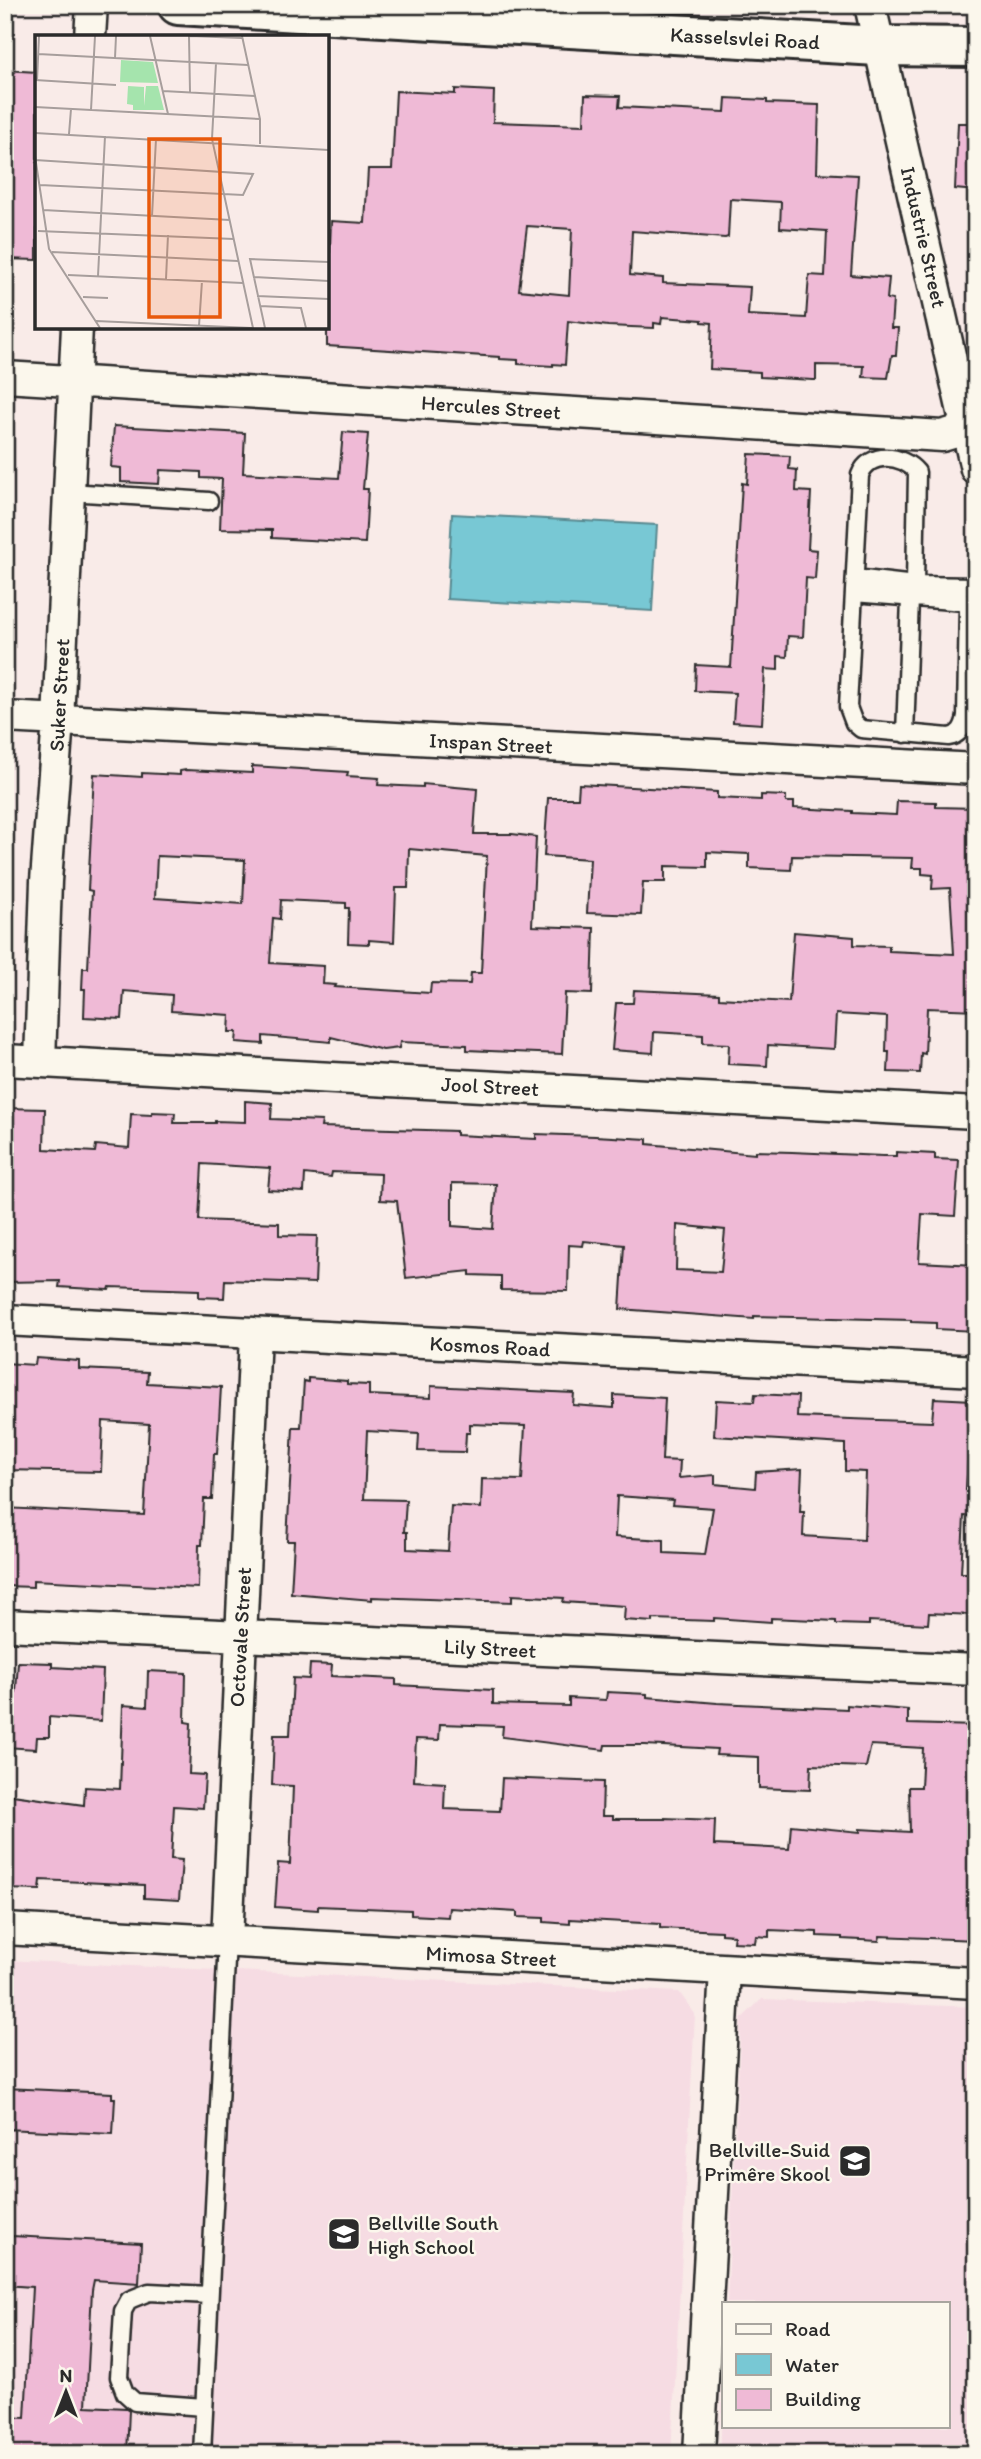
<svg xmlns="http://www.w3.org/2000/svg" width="981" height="2459" font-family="Itim,sans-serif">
	<rect width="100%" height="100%" fill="#f9ebe8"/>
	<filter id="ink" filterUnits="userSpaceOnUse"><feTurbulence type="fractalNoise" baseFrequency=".0143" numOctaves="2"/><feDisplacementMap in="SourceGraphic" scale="14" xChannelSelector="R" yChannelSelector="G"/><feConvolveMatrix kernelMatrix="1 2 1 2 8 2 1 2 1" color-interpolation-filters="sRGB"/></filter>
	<g filter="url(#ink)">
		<path fill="#f6dce3" d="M5 1960 679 1992 695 2014 671 2454H5Z
			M762 1999 976 2007V2454H720L724 2374V2426H948V2303H727L741 2019Z"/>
		<path fill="#78c8d4" stroke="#598990" stroke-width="2" d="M452 514 657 525 652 611 447 599Z"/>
		<path fill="#efbad6" stroke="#2b2b2b" stroke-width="2" fill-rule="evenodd" d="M5 70 37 72V260L5 259Z
			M455 89 494 91 493 122 584 125 585 95 620 96 619 107 725 112 726 98 767 100V103L819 105 817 173 858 175 851 275 889 278 887 299 893 300 891 328H898L896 355H892L888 378 863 377 864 366 816 365V380H813L760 377V372L710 369 712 323 702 322V320L662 317 661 324 654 323V328L608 326 568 321 565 365 553 364V366L518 364V360L500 359V357L327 346V276H329L331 221 365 223 368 169H392L396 91 455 94ZM730 199 781 202 780 228 827 231 825 276 809 275 806 318 748 315 750 287 663 283V278L630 275 632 231 725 238 728 237ZM527 226 572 229 569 295 519 290Z
			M958 123H976V191L955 189Z
			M114 426 245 433 243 473 339 478 343 432 368 434 363 489H368L365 543 272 538V530L220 529 222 479 201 478V472L160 470 159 484 121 482V468L111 467Z
			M749 454 790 456 789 469 797 470 796 491 811 492 808 549 817 550 815 579 806 578 803 637 788 636 787 657 778 656V670L765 669 762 724 733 722 735 693 695 691 696 665 731 667 742 483 747 484Z
			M252 766 348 772 347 776 379 778 378 785 423 787V784L477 789 474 834H512L536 837 532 926 594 928 592 994 565 993 562 1054 467 1050V1045L400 1042 399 1048 383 1050 331 1037V1042L263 1036V1044L236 1042 237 1032H229L230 1015 171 1011 172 995 124 991 122 1019 84 1017 85 989H82L83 968H88L92 891 88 890 94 774 142 777V773L180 775V771L186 770 252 773ZM409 849 487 856 481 973H471L470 984 431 983 430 993 335 987 336 985 323 984 324 966 270 963 273 918 280 919 281 900 346 903V908H349L348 943 369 944V940L394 942 396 888H408ZM157 856 245 860 243 904 155 898Z
			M579 784 717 792V798L761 800V795L786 796V802H794V808L852 811V813L896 815 897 801 936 802V807L976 808V1010L927 1008 925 1054 921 1053 920 1073 888 1072 889 1052H886L887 1017 836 1014 834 1049 768 1045 767 1066 728 1064 729 1044 703 1043V1035L654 1032 653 1053 612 1050 616 1003H633L634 990 719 994V998L789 1002 794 932 854 937V945L889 946V951L954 954 950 888 932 889 933 875 922 874V868H912L913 858 792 856 791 870 749 868V854L707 852V867L665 866V882H643L641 915 587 913 590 859 544 856 548 798H578Z
			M245 1101 272 1103 271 1119 322 1121 321 1127 426 1130 456 1131V1135L536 1139V1134L595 1136 647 1139V1144L755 1154V1151L792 1152 883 1156H896V1152L935 1154V1159L959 1160 955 1216 922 1214 919 1262 976 1265V1331L936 1329V1323L911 1322V1320L754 1316V1319L620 1309 624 1245 584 1241 583 1246 569 1245 568 1291 501 1290V1276L470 1275V1271L406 1278 397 1201 380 1200 381 1174 332 1172 331 1177 305 1174 304 1192 268 1190 270 1168 202 1164 199 1220 279 1223V1235L317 1236 315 1283 225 1280 224 1298 199 1297V1290L110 1287 109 1290 59 1287 60 1281 5 1282V1108L45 1109 44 1149 95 1152 96 1145 129 1148 131 1114 152 1115V1112L175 1113 174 1123H215V1121L245 1122ZM452 1183 496 1184 493 1229 452 1226ZM677 1225 725 1230 721 1272 676 1270Z
			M36 1358 79 1361V1369L148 1372 147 1383 221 1387 217 1454H214L212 1499H204L202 1545H199L198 1588 33 1580V1587L5 1586V1508L144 1515 149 1424 103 1421 101 1472 5 1470V1363L35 1365Z
			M308 1378 347 1381V1384L369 1385V1395L431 1398V1386L574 1393 573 1405 614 1408V1395L665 1398 662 1460 680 1461 679 1478 715 1475V1484L755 1488 756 1472 802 1469 800 1512H804L803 1536 864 1540 866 1472 845 1471V1444L714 1436 716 1400 754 1402 755 1394 798 1396 797 1417 932 1422 934 1398 972 1400 966 1490H976V1517L964 1516 961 1573H973V1580H975L973 1615 929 1613 928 1624 869 1621V1625L836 1624V1621L771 1618V1622L714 1618V1621L653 1619V1622L624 1620 625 1606 563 1602 564 1598 512 1595V1602L372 1597V1600L291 1593 294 1541H287L293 1427H301L304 1381 308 1382ZM470 1424 525 1426 522 1480 482 1479 481 1508 451 1506 448 1551 407 1549V1532H404L406 1500 364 1499 367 1431 419 1434 418 1451 465 1452 466 1433H470ZM617 1496 673 1500 672 1505 713 1508 705 1555 664 1553V1540L615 1537Z
			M18 1662 52 1663V1667L103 1670 101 1721 49 1717V1737H37L36 1749 5 1747V1692H16Z
			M310 1664 332 1665 331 1676 396 1679V1685L493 1690V1704L569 1706V1698L606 1700 607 1692 647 1694V1697L717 1703 847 1709V1705L908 1710V1724L976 1726V1940L880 1936 879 1941 842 1939V1937L817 1936V1932L769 1930V1937L756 1936 755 1943 733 1942 734 1935 721 1934V1931L660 1928V1924L570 1919V1924L544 1922V1918L517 1917V1912L449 1908 448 1917 411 1915V1910L318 1906V1910L275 1907 278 1863 290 1864 293 1786 272 1785 274 1735H290L293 1678 309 1679ZM440 1724 503 1726 502 1737 604 1750 605 1745H645L717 1749 716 1755 759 1757V1788L810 1790 811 1765 866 1767 871 1745 923 1748 921 1787H909L910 1832 860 1829V1832L791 1825 789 1849 714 1845 715 1820 665 1818V1819H613V1816H602L603 1782 502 1778 500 1811 444 1809 445 1783 414 1781 416 1739 439 1740Z
			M148 1671 186 1673 185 1722 191 1723 189 1774 205 1775 203 1808 174 1806 171 1859 182 1860 179 1900 144 1898V1885L41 1880 40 1890 5 1889V1794L84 1805 85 1787 120 1789 123 1705 147 1707Z
			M5 2088 112 2093V2098H115L113 2134 5 2129Z
			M12 2236 141 2243 139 2283 94 2280 92 2290 86 2406 126 2408 129 2410 127 2454H5V2417L25 2418 32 2287 5 2285V2240L12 2241Z"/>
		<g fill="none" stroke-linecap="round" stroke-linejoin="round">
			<defs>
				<path id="lane" d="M69 492 209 501
					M855 578 915 585 976 586
					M915 585 917 472C902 454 869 451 860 475L848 707 854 723 861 729 949 737C960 735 964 727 966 716L968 603
					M854 593 976 603
					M905 734 910 599
					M204 2407 135 2402 125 2393 119 2377 123 2311 129 2300 149 2292 209 2295
					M202 2454 227 1940"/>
				<path id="street" d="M870 5 976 469
					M90 37 92 5
					M5 377 942 436 976 426
					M5 717 976 769
					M5 1060 976 1113
					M40 1062 46 881 58 720 77 327
					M5 1320 976 1371
					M5 1625 976 1670
					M5 1929 976 1983
					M227 1940 255 1335
					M699 2454 725 1970"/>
				<path id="secondary" d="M178 5 878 46 976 47"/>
			</defs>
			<use href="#lane" stroke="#2b2b2b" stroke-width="21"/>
			<use href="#street" stroke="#2b2b2b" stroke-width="35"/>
			<use href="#secondary" stroke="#2b2b2b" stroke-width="44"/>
			<use href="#lane" stroke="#fbf7ec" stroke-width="16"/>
			<use href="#street" stroke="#fbf7ec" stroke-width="30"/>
			<use href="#secondary" stroke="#fbf7ec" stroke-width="38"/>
		</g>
	</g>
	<defs>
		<symbol id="school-square" viewBox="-11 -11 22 22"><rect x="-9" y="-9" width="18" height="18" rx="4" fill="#2b2b2b" stroke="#fbf7ec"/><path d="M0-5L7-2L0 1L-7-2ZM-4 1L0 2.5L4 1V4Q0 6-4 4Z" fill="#fff"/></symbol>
	</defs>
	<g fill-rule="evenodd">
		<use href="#school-square" x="836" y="2142" width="38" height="38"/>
		<use href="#school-square" x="325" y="2215" width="38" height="38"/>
	</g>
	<g text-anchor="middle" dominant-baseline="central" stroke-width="5" stroke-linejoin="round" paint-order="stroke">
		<g font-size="21" fill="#2b2b2b" stroke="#fbf7ec">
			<text transform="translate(745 38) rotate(3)">Kasselsvlei Road</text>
			<text transform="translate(924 237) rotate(77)">Industrie Street</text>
			<text transform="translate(491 407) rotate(4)">Hercules Street</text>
			<text transform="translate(59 695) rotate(-87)">Suker Street</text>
			<text transform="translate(491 743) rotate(3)">Inspan Street</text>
			<text transform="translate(490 1086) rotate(3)">Jool Street</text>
			<text transform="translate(490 1346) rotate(3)">Kosmos Road</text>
			<text transform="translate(240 1637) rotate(-87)">Octovale Street</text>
			<text transform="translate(490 1648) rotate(3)">Lily Street</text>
			<text transform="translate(491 1956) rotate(3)">Mimosa Street</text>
		</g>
		<g font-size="21" fill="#2b2b2b" stroke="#fbf7ec" text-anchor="end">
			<text x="830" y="2149">Bellville-Suid<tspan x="830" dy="24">Primêre Skool</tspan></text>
			<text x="368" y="2222" text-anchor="start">Bellville South<tspan x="368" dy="24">High School</tspan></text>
		</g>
	</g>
	<g transform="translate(35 35)">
		<rect width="294" height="294" fill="#f9ebe8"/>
		<path d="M86 25 118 27 123 48 85 47ZM93 51 109 52V71L111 51H123L129 75H98V70L92 69Z" fill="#a5e4ad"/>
		<path fill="none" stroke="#a79e9c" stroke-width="2" d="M115 1 133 79M154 1 155 57M155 1 207 3M207 1 225 84V109M3 19 213 30M80 23 81 1M181 28 177 104 218 293M0 45 81 50M2 46 4 1M128 56 220 61M0 72 225 84M56 75 60 1M0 98 294 115M34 99 36 74M0 121 14 214 65 293M0 125 218 139 208 160 5 150M0 154V216M8 175 195 185M117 181 121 104M3 196 199 204M17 217 203 226M33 240 208 248M63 241 70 101M218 242 294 246M131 244 133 200M222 261 294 264M48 262 73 263M225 271 266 273 271 293M61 286 217 293M164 291 167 246M230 293 215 224 294 227"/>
		<path fill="#e8590c" fill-opacity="0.15" stroke="#e8590c" stroke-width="3.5" d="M114 104H185V282H114Z"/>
		<rect width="294" height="294" fill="none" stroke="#2b2b2b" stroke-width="3.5"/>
	</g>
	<rect width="981" height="2459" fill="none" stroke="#fbf7ec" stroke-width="28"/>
	<rect x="14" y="14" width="953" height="2431" fill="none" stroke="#2b2b2b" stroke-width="2.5" filter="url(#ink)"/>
	<rect x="722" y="2302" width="228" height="126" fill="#fbf7ec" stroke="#a8a59f" stroke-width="2"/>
	<rect x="736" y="2324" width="35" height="10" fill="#fbf7ec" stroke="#a8a59f" stroke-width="2"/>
	<text x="785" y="2336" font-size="21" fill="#2b2b2b">Road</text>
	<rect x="736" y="2354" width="35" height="21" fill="#78c8d4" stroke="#a8a59f" stroke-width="2"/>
	<text x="785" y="2372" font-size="21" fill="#2b2b2b">Water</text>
	<rect x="736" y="2389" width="35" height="21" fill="#efbad6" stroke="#a8a59f" stroke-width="2"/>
	<text x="785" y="2406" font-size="21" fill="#2b2b2b">Building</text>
	<g transform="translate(66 2392)" stroke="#fbf7ec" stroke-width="5" paint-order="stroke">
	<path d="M0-5L12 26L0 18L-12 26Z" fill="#2b2b2b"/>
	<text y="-10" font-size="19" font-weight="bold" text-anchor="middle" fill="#2b2b2b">N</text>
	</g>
</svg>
